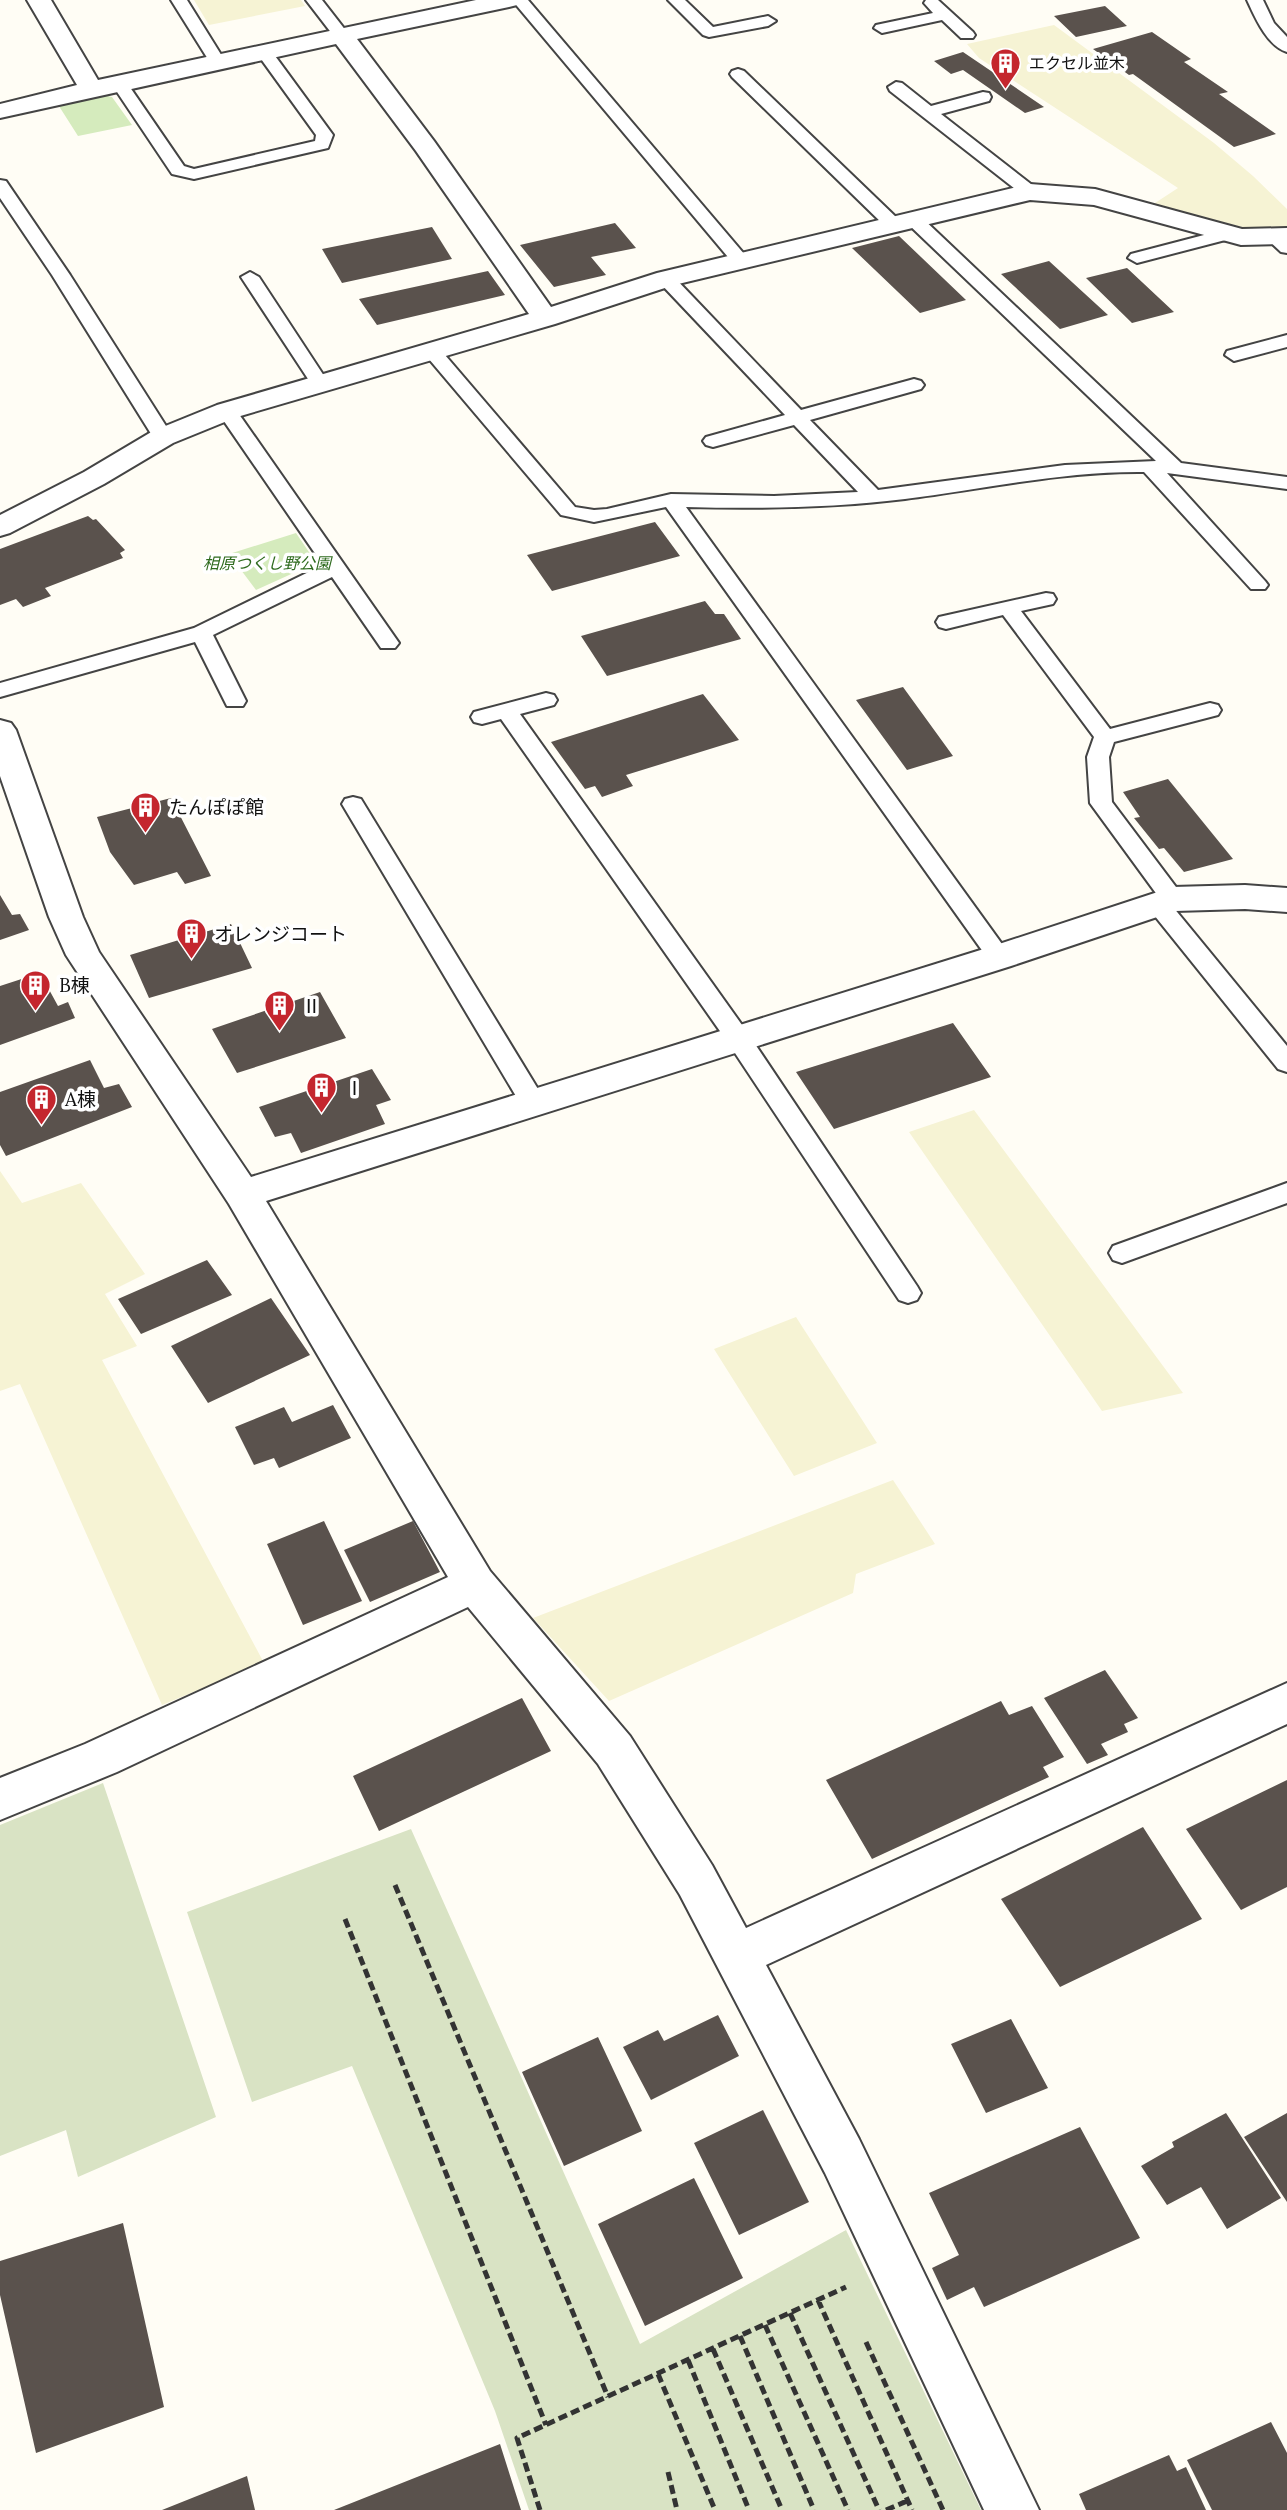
<svg xmlns="http://www.w3.org/2000/svg" width="1287" height="2510" font-family="Lora,'Noto Sans JP',serif">
	<rect width="100%" height="100%" fill="#fffdf5"/>
	<path fill="#f6f3d4" d="M194 0H301L305 6 209 25Z
		M1054 25 1214 143 1253 176 1287 209V228L1263 232 1152 205 1178 188 979 58 967 44Z
		M974 1110 1183 1393 1102 1411 909 1132Z
		M0 1171 22 1203 81 1183 145 1274 105 1294 137 1346 102 1360 264 1663 162 1705 20 1384 0 1391Z
		M796 1317 877 1443 794 1476 714 1349Z
		M893 1480 935 1544 856 1574 853 1593 609 1701 533 1618Z"/>
	<path fill="#d5ebbd" d="M99 94 112 97 132 125 78 136 57 103Z
		M296 533 313 558 309 566 256 590 229 554Z"/>
	<path fill="#d9e3c4" d="M103 1783 216 2117 78 2177 66 2130 0 2156V1825Z
		M411 1829 640 2344 846 2230 981 2510H529L495 2411 352 2066 252 2102 187 1912Z"/>
	<path fill="#5a524d" d="M1105 6 1127 26 1076 37 1054 16Z
		M1152 32 1191 59 1184 62 1228 92 1219 94 1276 134 1234 147 1133 74 1129 75 1093 49Z
		M963 52 1044 107 1025 113 963 70 951 74 934 61Z
		M615 223 636 248 591 257 606 275 554 287 520 245Z
		M432 227 452 259 342 283 322 249Z
		M899 236 966 300 920 313 852 248Z
		M1049 261 1108 315 1060 329 1001 274Z
		M1127 268 1174 312 1132 323 1086 278Z
		M488 271 505 295 377 325 359 299Z
		M88 516 93 520 96 519 125 550 120 553 123 558 45 588 51 596 23 607 16 599 0 605V549Z
		M655 522 680 556 552 591 527 555Z
		M705 601 715 614H724L741 639 607 676 581 636Z
		M903 687 953 756 907 770 856 700Z
		M703 694 739 740 626 775 633 786 602 797 595 786 585 789 551 742Z
		M1168 779 1233 859 1184 872 1164 848 1159 849 1134 818 1140 817 1123 792Z
		M171 798 211 876 185 884 177 872 134 885 110 852 97 817Z
		M0 895 12 915 20 914 29 930 0 940Z
		M231 924 252 968 149 998 130 955Z
		M40 973 58 1006 68 1002 75 1018 0 1045V986Z
		M320 992 346 1038 237 1073 212 1029Z
		M953 1023 991 1077 834 1129 796 1072Z
		M90 1060 104 1088 119 1084 132 1107 6 1156 0 1145V1092Z
		M372 1069 391 1100 376 1105 385 1124 301 1153 291 1133 275 1137 259 1107Z
		M207 1260 232 1295 141 1334 118 1299Z
		M271 1298 310 1355 208 1403 171 1346Z
		M333 1405 351 1438 279 1468 274 1458 254 1465 235 1427 284 1407 292 1422Z
		M324 1521 362 1601 303 1625 267 1544Z
		M413 1521 440 1572 370 1602 344 1550Z
		M1105 1670 1138 1718 1124 1724 1128 1732 1101 1744 1108 1755 1087 1764 1044 1698Z
		M522 1698 551 1751 379 1831 353 1776Z
		M1001 1701 1009 1715 1032 1706 1064 1757 1043 1767 1049 1777 872 1859 826 1780Z
		M1287 1780V1887L1241 1910 1186 1829Z
		M1143 1827 1202 1919 1060 1987 1001 1899Z
		M718 2015 739 2056 651 2100 623 2047 658 2030 664 2041Z
		M1011 2019 1048 2088 986 2113 951 2044Z
		M598 2037 642 2131 564 2166 522 2072Z
		M763 2110 809 2202 739 2235 694 2143Z
		M1226 2113 1281 2198 1227 2229 1201 2187 1167 2205 1141 2166 1174 2147 1172 2142Z
		M1287 2113V2202L1244 2137Z
		M1080 2127 1140 2238 984 2307 974 2287 947 2300 932 2268 959 2255 929 2193Z
		M694 2178 743 2278 645 2326 598 2224Z
		M123 2223 164 2407 36 2453 0 2295V2261Z
		M1271 2422 1287 2453V2510H1212L1187 2460Z
		M500 2444 521 2510H334Z
		M1169 2455 1177 2471 1186 2467 1206 2510H1086L1079 2494Z
		M247 2476 255 2510H162Z"/>
	<g fill="none" stroke-linecap="round" stroke-linejoin="round">
		<defs>
			<path id="service" d="M171 0H187L225 61 223 64H211Z
				M306 0H322L350 36 348 39H336Z
				M512 0H528L745 255 748 259 745 263H733Z
				M668 0H685L713 27 768 16 776 21 768 26 709 37 703 35Z
				M926 0H938L973 32 975 35 973 38H961L942 20 882 33 874 28 876 25 933 13 924 3Z
				M1247 0H1263L1274 23 1287 37V52C1267 46 1255 17 1247 0Z
				M264 47 270 49 333 135 328 148 194 179 172 174 111 83 119 78 125 80 184 166 194 169 315 141 316 135 256 52Z
				M738 69 744 71 898 219 901 223 898 227H886L732 77 730 74 732 71Z
				M896 82 902 83 931 106 983 92 989 93 991 97 989 101 941 114 1036 188 1039 192 1036 196H1024L890 91 888 87Z
				M0 180 6 181 70 275 173 437 170 441H156L153 437 52 275 0 198Z
				M913 214 919 215 1181 463 1287 477V489L1167 473 1265 581 1268 585 1265 589H1251L1144 472C1064 471 984 489 905 499 832 508 760 509 686 507L1007 951 1011 957 1007 963 999 965 991 963 666 507 594 522 561 515 423 352 432 346 439 348 575 507 594 510 607 509 671 494 774 496 858 492 794 425 713 447 706 445 703 441 706 437 785 415 660 283 657 279 660 275H672L801 410 914 379 921 381 924 385 921 389 810 420 878 490 1065 465 1156 461 907 223 904 219Z
				M1227 229 1236 234 1233 238 1137 263 1128 258 1131 254Z
				M1275 233 1287 239V253L1281 252 1266 238Z
				M250 272 259 277 328 382 326 386H312L310 382 241 277Z
				M1287 335V347L1234 361 1225 355 1227 351Z
				M227 405 234 407 399 643 395 648H381L332 577 213 635 246 701 243 706H227L195 642 0 697V683L194 628 323 565 217 411Z
				M1046 593 1053 594 1056 599 1053 604 1021 611 1110 729 1210 703 1218 705 1221 710 1218 715 1114 742 1109 757 1112 802 1185 899 1181 905 1173 907 1287 1046V1072L1278 1069 1150 910 1146 904 1150 898 1158 896 1090 803 1087 757 1094 737 1003 615 946 629 939 627 936 622 939 617Z
				M546 693 554 695 557 700 554 705 520 714 747 1032 917 1286 921 1293 917 1300 908 1303 899 1300 729 1044 501 719 482 724 474 722 471 717 474 712Z
				M353 797 361 799 541 1094 544 1101 541 1108 532 1110 523 1108 342 804 345 799Z
				M1287 1183V1203L1122 1263 1113 1260 1109 1253 1113 1246Z"/>
			<path id="minor" d="M27 0H51L98 80 476 0H521L517 5 509 7 357 39 434 141 551 307 657 273 1030 184 1095 189 1242 229 1287 228V244L1241 245 1094 205 1030 200 674 285 555 324 237 417 173 443 104 484 10 533 0 536V515L84 472 153 431 217 405 529 314 416 151 336 44 0 118V104L77 85Z
				M0 720 11 723 16 730 83 917 99 952 251 1177 987 948 1173 887 1245 885 1287 888V912L1245 909 1175 911 1011 966 266 1201 490 1571 630 1736 712 1865 746 1928 1287 1683V1724L766 1965 859 2139 1039 2510H984L825 2173 680 1895 598 1764 468 1607 117 1772 0 1820V1778L85 1744 448 1577 229 1204 66 955 49 917 0 776Z"/>
		</defs>
		<use href="#service" stroke="#444" stroke-width="4"/>
		<use href="#minor" stroke="#444" stroke-width="4"/>
		<path stroke="#333" stroke-width="5" stroke-dasharray="9 4.5" stroke-linecap="butt" d="M395 1885 608 2397
			M345 1919 546 2425
			M818 2300 912 2510
			M790 2313 879 2510
			M765 2325 848 2510
			M740 2336 814 2510
			M866 2342 943 2510
			M713 2349 782 2510
			M688 2360 749 2510
			M658 2374 715 2510
			M668 2472 677 2510
			M540 2510 517 2438 846 2287
			M886 2510 907 2501"/>
		<use href="#service" fill="#fff" fill-rule="evenodd"/>
		<use href="#minor" fill="#fff" fill-rule="evenodd"/>
	</g>
	<defs>
		<symbol id="building-pin" viewBox="-11 -11 22 30"><path d="M0 17L-7.5 6A9.5 9.5 0 1 1 7.5 6Z" fill="#c4262e" stroke="#fff"/><path d="M-4-6H4V6H1V3H-1V6H-4ZM-2.5-4.3h1.7v1.8h-1.7ZM.8-4.3h1.7v1.8H.8ZM-2.5-1h1.7V.8h-1.7ZM.8-1h1.7V.8H.8Z" fill="#fff"/></symbol>
	</defs>
	<g fill-rule="evenodd">
		<use href="#building-pin" x="988" y="46" width="35" height="47"/>
		<use href="#building-pin" x="128" y="790" width="35" height="47"/>
		<use href="#building-pin" x="174" y="916" width="35" height="47"/>
		<use href="#building-pin" x="18" y="968" width="35" height="47"/>
		<use href="#building-pin" x="262" y="988" width="35" height="47"/>
		<use href="#building-pin" x="304" y="1070" width="35" height="47"/>
		<use href="#building-pin" x="24" y="1082" width="35" height="47"/>
	</g>
	<g text-anchor="middle" dominant-baseline="central" stroke-width="7" stroke-linejoin="round" paint-order="stroke">
		<g font-size="16" fill="#111" stroke="#fff" text-anchor="start">
			<text x="1029" y="63">エクセル並木</text>
		</g>
		<g font-size="16" font-style="italic" fill="#2f6b1f" stroke="#fff">
			<text x="267" y="563">相原つくし野公園</text>
		</g>
		<g font-size="19" fill="#111" stroke="#fff" text-anchor="start">
			<text x="169" y="807">たんぽぽ館</text>
			<text x="214" y="934">オレンジコート</text>
			<text x="59" y="985">B棟</text>
			<text x="302" y="1006">Ⅱ</text>
			<text x="345" y="1088">Ⅰ</text>
			<text x="65" y="1099">A棟</text>
		</g>
	</g>
</svg>
